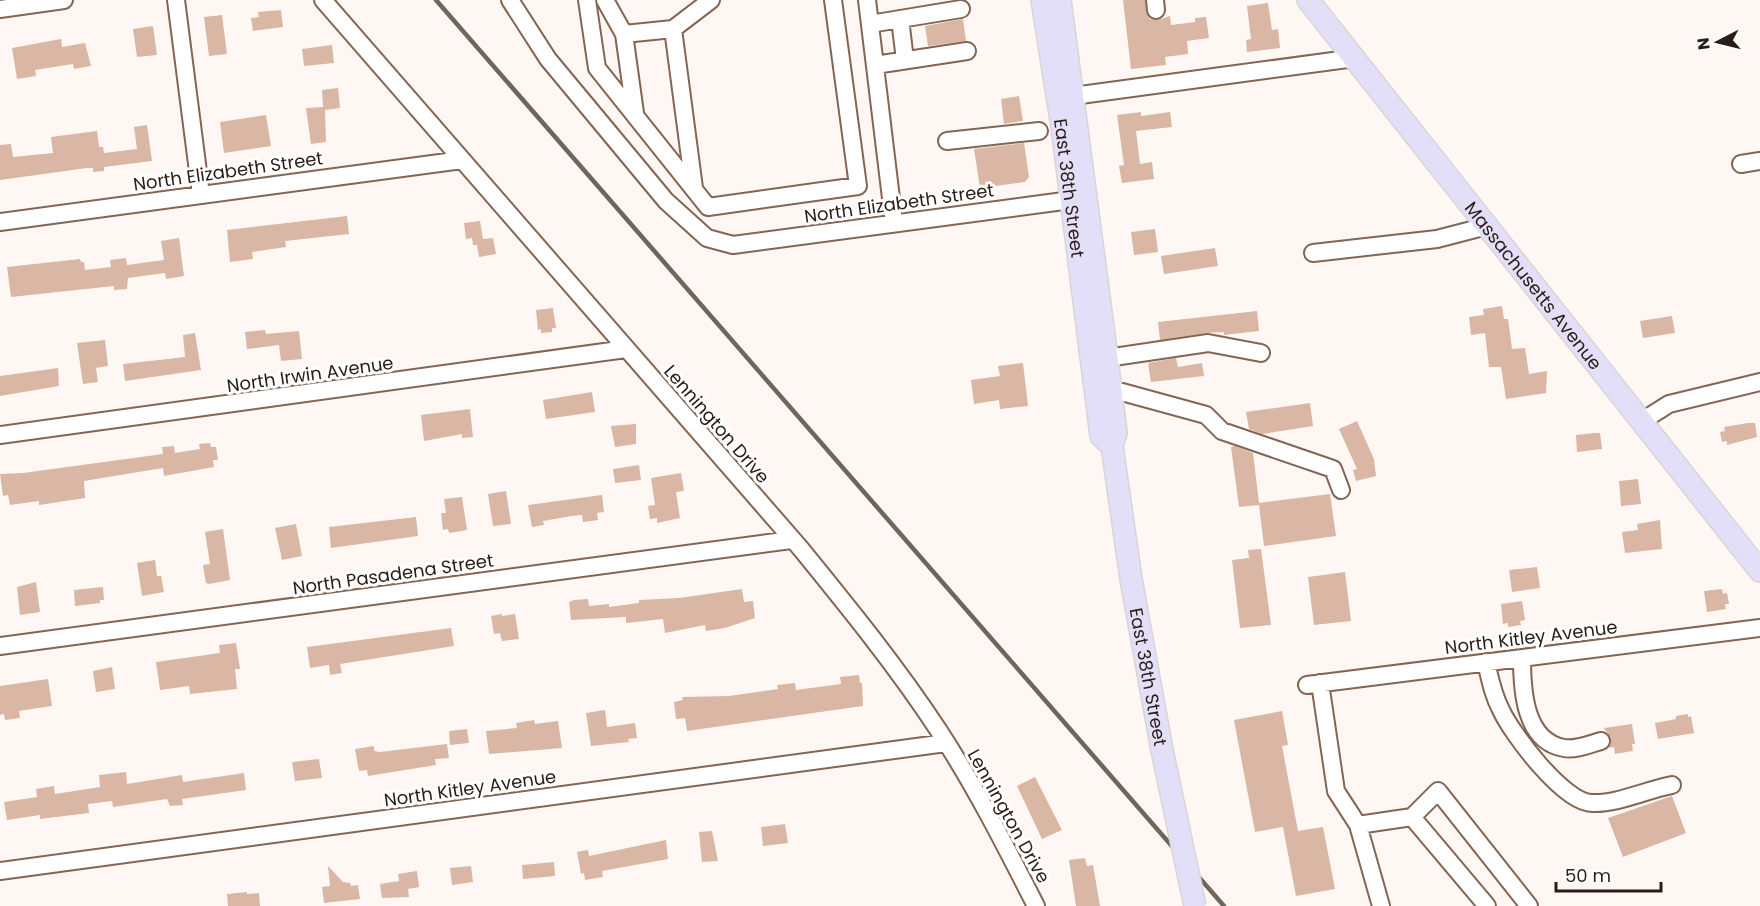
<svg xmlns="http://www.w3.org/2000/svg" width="1760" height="906" font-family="Poppins,sans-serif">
	<rect width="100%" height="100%" fill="#fff7f3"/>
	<path fill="#dab7a4" d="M1123 0H1145L1150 19 1158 20 1170 16 1171 25 1195 22V18L1206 17 1209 38 1187 41 1188 54 1165 57 1166 65 1131 69Z
		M1268 3 1272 30 1278 29 1280 48 1247 52 1246 40 1251 39 1247 6Z
		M281 10 283 27 253 31 251 18 259 17 258 12Z
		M222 15 227 54 209 56 204 17Z
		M963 19 966 41 928 46 925 26Z
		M153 26 157 55 137 57 133 29Z
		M61 39 62 47 85 43 91 66 74 69 73 64 35 70 36 76 17 79 12 48Z
		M332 45 334 63 304 66 302 49Z
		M338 88 340 108 325 110 326 142 311 144 306 108 323 107 322 90Z
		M1019 96 1023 121 1004 124 1001 99Z
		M1141 112V116L1170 112 1172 127 1136 131 1140 164 1152 162 1154 179 1122 183 1119 166 1124 165 1117 115Z
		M266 115 271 146 224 153 220 122Z
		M147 125 152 161 104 167V171L93 172V168H87L0 180V145L11 144 13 157 53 153 51 137 97 131 99 147H103L104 153 137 149 134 127Z
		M1024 143 1029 177 1025 182 980 188 974 149Z
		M347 216 349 234 285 241 286 247 252 252 253 259 230 262 227 230Z
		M480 221 483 239 493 238 496 254 479 257 477 245H473L472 238 466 239 464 223Z
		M1155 229 1158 252 1134 255 1131 232Z
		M179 238 184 276 166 279 165 273 128 278 127 289 114 290V286L11 297 7 267 80 259 81 262H84L85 270 111 267 110 260 126 258 127 265 164 260 161 241Z
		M1215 248 1218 266 1164 274 1161 256Z
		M1502 306 1504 319H1508L1512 349 1525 348 1529 374 1547 371 1546 393 1506 399 1501 367H1489L1485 333 1471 335 1469 317 1484 315 1483 309Z
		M553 308 556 328H552V332L541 333V329L538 330 536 310Z
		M1257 311 1259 331 1224 335V332L1206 333 1160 340 1158 322Z
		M1672 316 1675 333 1643 338 1640 321Z
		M265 330 266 334 299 331 302 359 281 361 279 345 247 349 245 332Z
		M195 333 201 370 125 381 123 364 185 357 183 335Z
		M105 340 108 366 96 368 98 382 83 384 77 343Z
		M1176 358 1178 367 1202 363 1204 376 1151 382 1148 363Z
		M1023 363 1028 406 1000 409 999 400 974 404 971 380 1000 376 998 366Z
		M58 368 59 386 0 396V376Z
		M592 392 595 412 546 419 543 400Z
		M1310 403 1313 426 1262 434 1249 429 1246 412Z
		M470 409 473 437 462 438V434L424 441 421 415Z
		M1357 421 1374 459 1376 476 1356 481 1353 470 1357 469 1339 429Z
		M1748 423H1755L1757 437 1727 445V441L1722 442 1720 432 1725 431 1724 427Z
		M636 424V444L615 447 611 426Z
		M1595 433H1600L1602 449 1577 452 1576 435Z
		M210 443 211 447H216L218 460H213L214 467 164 476 163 468 84 481 85 498 39 505V501L10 505 8 495 3 496 0 474 23 473 163 454 162 447 174 446 175 453 200 449 199 444Z
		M1235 446 1253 453 1259 503 1330 494 1336 536 1264 546 1259 505 1239 507 1231 447Z
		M639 465 641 480 615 483 613 469Z
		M681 473 684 491 676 492 680 518 657 523V518L650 519 648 506 655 505 651 478Z
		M1638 479 1641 504 1621 506 1619 481Z
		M506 491 511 524 493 526 488 494Z
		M602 495 604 512 597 513 598 520 583 522 582 515 572 516 543 521 544 525 532 527 528 505Z
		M462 497 467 530 449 533 448 529 443 530 441 513H446L444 499Z
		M416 517 418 536 331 548 329 527Z
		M1660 520 1662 549 1625 553 1622 532 1638 530 1637 524Z
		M296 524 302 556 282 560 275 528Z
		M223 529 230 580 209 584 206 583 203 565 210 564 205 532Z
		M1261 549 1271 625 1240 628 1232 560 1249 558 1248 550Z
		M155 560 157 576H161L164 592 142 596 137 563Z
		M1537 567 1540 588 1512 592 1509 570Z
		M1345 572 1351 621 1314 625 1308 577Z
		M36 582 40 612 20 615 17 587Z
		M103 587 104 600H100V603L75 606 74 590Z
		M742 589 744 602 753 601 755 618 725 628 706 631 705 625 665 633 663 619 626 623V617L571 620 569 602 574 600 588 599 589 606 609 604V607L639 603V600L679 598Z
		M1722 589 1723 594 1727 593 1729 604H1725L1726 609 1707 612 1704 591Z
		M1522 601 1525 620 1520 621 1521 625 1508 627V623L1503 624 1501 604Z
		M502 614V616L515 614 519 639 502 641 500 633 494 634 491 616Z
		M451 628 454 646 340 664 342 673 330 675 329 665 310 668 307 647Z
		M236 643 240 669H235L237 689 190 694 189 686 160 690 156 662 220 653 219 645Z
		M112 667 115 689 96 692 93 671Z
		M859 675 860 683H862L863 706 687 731 685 718 676 719 674 702 683 700 682 697 729 696 778 689 777 685 795 683 796 690 841 684 840 677Z
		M48 679 52 706 19 711 20 718 5 720 4 714 0 715V686Z
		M605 710 607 727 635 723 637 738 628 739 629 742 591 746 586 713Z
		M1282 711 1288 745 1282 746 1298 831 1323 827 1335 889 1296 896 1283 827 1255 832 1234 720Z
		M1688 714V717L1691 716 1694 733 1658 739 1655 723 1676 719V716Z
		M534 720 535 724 558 721 562 748 489 754 486 731 517 728 516 723Z
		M1632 724 1635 744H1632L1633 751 1615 754 1614 747 1609 748 1611 739 1604 728Z
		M467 729 469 743 450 745 449 731Z
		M447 744 449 758 435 759 436 765 368 776 367 770 359 771 355 749 374 746V751L380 752Z
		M319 759 322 778 295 781 292 762Z
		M126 772 127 784 182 775 183 782 244 773 246 790 182 799 183 805 170 806 167 799 113 807 112 801 88 804 89 813 40 819V815L7 820 4 802 37 797 36 789 54 786 55 794 100 787 99 775Z
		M1035 777 1062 830 1042 839 1017 786Z
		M1672 796 1686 833 1623 857 1608 818Z
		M785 824 788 843 763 846 761 827Z
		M712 831 718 861 702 862 699 832Z
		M666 840 668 859 602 871 603 877 585 880 584 873 581 874 577 852 588 850 589 856Z
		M1085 858 1087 866 1093 865 1100 906H1076L1069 860Z
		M554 862 555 876 523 879 522 865Z
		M328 866 343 882 350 883 351 886 358 885 360 899 324 903 322 887 330 886Z
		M471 866 473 882 452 885 450 868Z
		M417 871 419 887 408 889 409 897 382 898 380 884 399 881 398 874Z
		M247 892V894L259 893 260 906H228L227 894Z"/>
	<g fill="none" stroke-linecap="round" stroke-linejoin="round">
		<defs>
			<path id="minor" d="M176 0 201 195
				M323 0 801 549C849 608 897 667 939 731 975 786 1006 847 1036 906
				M510 0 548 59 666 201 707 238 733 245 1071 200
				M587 0 597 68 708 207 858 186 833 0
				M605 0 624 34 673 29 694 188
				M867 0 894 223
				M1155 0 1156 10
				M0 9 64 0
				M900 19 905 60
				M870 24 961 9
				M673 29 711 0
				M624 34 635 113
				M875 65 967 51
				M1073 96 1355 58
				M947 141 1039 131
				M1741 164 1760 161
				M0 222 462 160
				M1313 253 1437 239 1487 226
				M1107 358 1208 343 1261 353
				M1111 394 1122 392 1206 415 1222 431 1333 469 1341 490
				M1642 421 1669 404 1760 382
				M0 435 626 349
				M0 646 791 540
				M1522 658C1522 689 1524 741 1564 748 1576 750 1590 744 1601 741
				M1486 662C1490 679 1493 695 1501 710 1512 734 1564 803 1592 803 1618 804 1646 790 1672 785
				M1320 683 1336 791 1358 825 1381 906
				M1307 685 1760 628
				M1412 817 1438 791 1529 906
				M1358 825 1412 817 1487 906
				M0 871 946 743"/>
			<g id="major">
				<path id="s1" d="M1042 0 1062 127 1101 436 1112 446"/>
				<path id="s2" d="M1060 0 1107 358 1116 433 1112 446 1131 579 1162 750"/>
				<path id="s3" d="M1308 0 1760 571"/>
			</g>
		</defs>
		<use href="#minor" stroke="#846553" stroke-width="20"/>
		<use href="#major" stroke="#d8d6d5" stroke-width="24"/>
		<use href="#minor" stroke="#fff" stroke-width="16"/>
		<use href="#major" stroke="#e4dff8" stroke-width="21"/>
		<path stroke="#6f645e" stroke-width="4.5" d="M436 0 1224 906"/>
		<defs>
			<path id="major-bridge" d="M1162 750 1195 906"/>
		</defs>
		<use href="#major-bridge" stroke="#d8d6d5" stroke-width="24" stroke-linecap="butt"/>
		<use href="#major-bridge" stroke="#e4dff8" stroke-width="21"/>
	</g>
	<g text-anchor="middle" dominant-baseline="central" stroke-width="6" stroke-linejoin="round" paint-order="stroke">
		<g font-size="18" fill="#291d16" stroke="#fff">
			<text transform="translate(228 171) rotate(-8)">North Elizabeth Street</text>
			<text stroke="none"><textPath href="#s1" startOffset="190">East 38th Street</textPath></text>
			<text transform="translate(899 203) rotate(-8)">North Elizabeth Street</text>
			<text stroke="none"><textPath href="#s3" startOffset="364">Massachusetts Avenue</textPath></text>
			<text transform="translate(310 374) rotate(-8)">North Irwin Avenue</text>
			<text transform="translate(717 424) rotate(49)">Lennington Drive</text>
			<text transform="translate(393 574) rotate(-8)">North Pasadena Street</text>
			<text transform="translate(1531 637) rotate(-7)">North Kitley Avenue</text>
			<text stroke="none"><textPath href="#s2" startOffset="684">East 38th Street</textPath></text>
			<text transform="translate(470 788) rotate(-8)">North Kitley Avenue</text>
			<text transform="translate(1009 816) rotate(61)">Lennington Drive</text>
		</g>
	</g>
	<g transform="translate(1718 42) rotate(263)" stroke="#ffffff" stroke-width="4.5" paint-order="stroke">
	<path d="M0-4.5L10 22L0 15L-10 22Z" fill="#291d16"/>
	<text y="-9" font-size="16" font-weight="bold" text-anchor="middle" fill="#291d16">N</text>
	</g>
	<path d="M1556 882v9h105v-9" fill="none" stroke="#291d16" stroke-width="3"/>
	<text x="1565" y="882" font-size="18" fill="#291d16" stroke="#ffffff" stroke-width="4.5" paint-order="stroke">50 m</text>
</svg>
